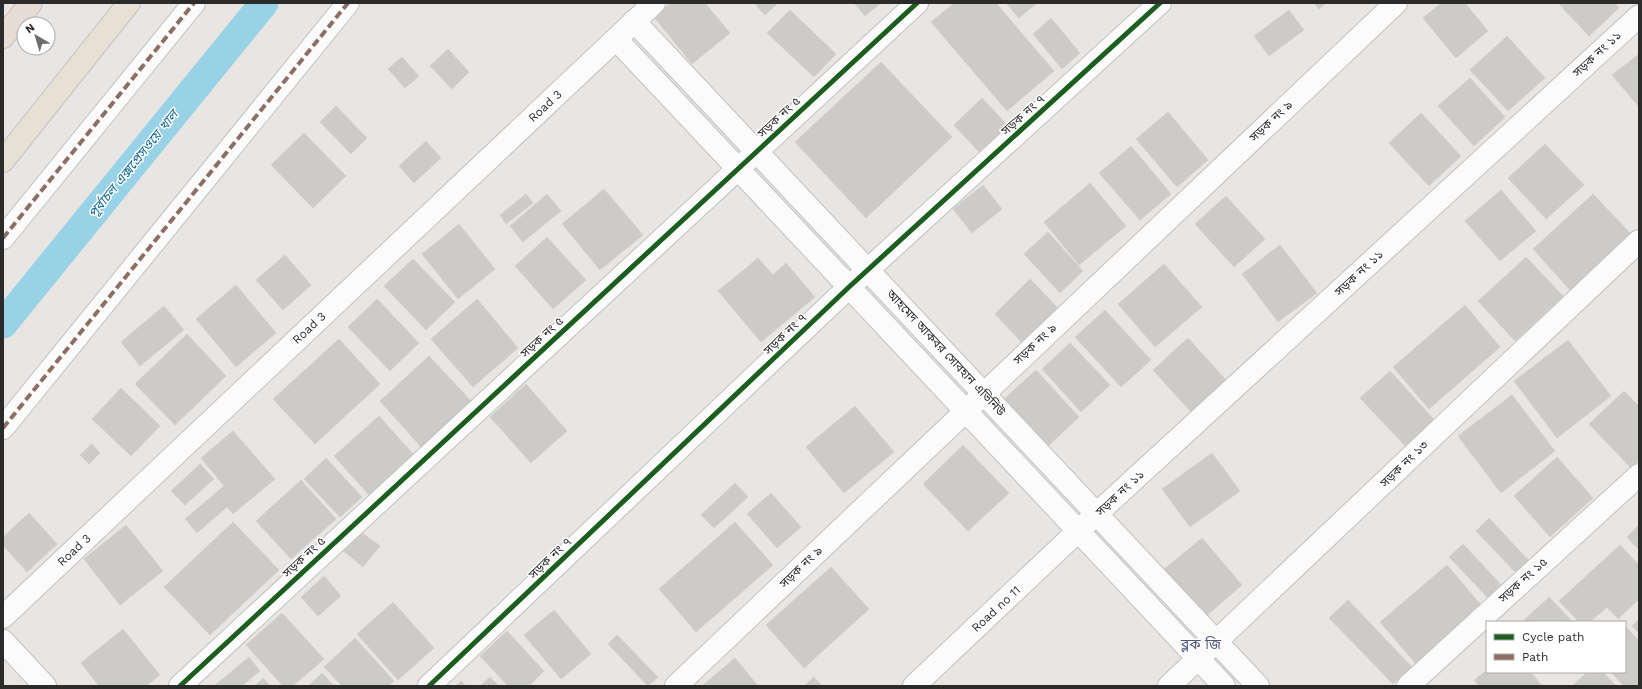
<svg xmlns="http://www.w3.org/2000/svg" width="1642" height="689" font-family="'Work Sans','Noto Sans Bengali',sans-serif">
	<rect width="100%" height="100%" fill="#e8e5e2"/>
	<g fill="none" stroke-linecap="round" stroke-linejoin="round">
		<path stroke="#98d2e7" stroke-width="29" d="M3 324 264 3"/>
	</g>
	<path fill="#cdcbc8" stroke="#d4d1ce" d="M671 3H705L730 33 692 64 654 17Z
		M754 3H778L765 15Z
		M854 3H881L865 16Z
		M954 3H996L1054 71 1007 111 931 22Z
		M1006 3H1037L1019 18Z
		M1314 3H1326L1319 9Z
		M1441 3H1465L1488 31 1456 58 1423 18Z
		M1558 3H1615L1619 8 1589 36Z
		M790 10 836 54 814 77 767 33Z
		M1289 10 1304 30 1269 56 1254 36Z
		M1051 18 1080 53 1062 69 1033 34Z
		M1507 36 1545 78 1508 111 1470 70Z
		M448 49 469 72 452 89 430 66Z
		M1639 54V107L1612 75Z
		M402 57 419 76 405 88 388 69Z
		M881 62 952 137 866 218 795 142Z
		M1470 78 1505 117 1474 146 1438 106Z
		M982 98 1008 126 979 152 954 125Z
		M336 106 367 138 351 154 320 122Z
		M1168 112 1208 160 1177 187 1136 139Z
		M1421 113 1461 156 1429 186 1389 143Z
		M304 133 346 176 313 208 271 165Z
		M426 141 441 158 414 183 399 166Z
		M1545 144 1584 185 1546 219 1508 178Z
		M1131 146 1171 194 1140 220 1099 173Z
		M1090 183 1126 226 1079 265 1044 222Z
		M983 185 1002 209 972 233 953 209Z
		M604 189 643 235 600 270 562 224Z
		M1501 190 1536 231 1500 261 1465 221Z
		M526 194 533 203 506 224 500 215Z
		M547 194 561 211 523 242 510 226Z
		M1593 194 1630 233 1570 290 1533 249Z
		M1226 196 1265 239 1234 267 1195 224Z
		M459 224 495 269 458 299 422 254Z
		M1048 232 1083 271 1060 293 1024 254Z
		M547 237 586 280 553 309 515 266Z
		M1280 245 1317 293 1278 322 1242 274Z
		M285 255 311 285 283 310 256 280Z
		M1526 257 1563 296 1515 341 1478 301Z
		M758 258 773 275 786 263 815 297 761 342 718 291Z
		M413 259 455 302 426 330 384 286Z
		M1164 264 1202 307 1155 347 1118 304Z
		M1030 279 1060 310 1024 345 995 314Z
		M236 285 276 333 236 367 196 319Z
		M377 299 419 343 390 371 348 327Z
		M477 299 518 348 473 387 431 339Z
		M1465 305 1500 347 1429 409 1393 367Z
		M164 306 184 330 140 366 121 342Z
		M1105 310 1151 360 1121 387 1075 337Z
		M187 334 226 376 175 425 135 384Z
		M1188 338 1226 380 1191 412 1153 370Z
		M339 339 380 384 315 444 273 399Z
		M1568 340 1611 396 1557 438 1514 381Z
		M1070 343 1110 385 1081 412 1042 369Z
		M429 356 472 402 422 448 380 401Z
		M1036 370 1079 417 1047 447 1004 399Z
		M1390 371 1438 424 1409 450 1360 398Z
		M526 384 567 431 531 463 490 417Z
		M121 388 160 426 131 456 92 419Z
		M1624 391 1639 406V460L1631 468 1589 424Z
		M1512 395 1555 451 1501 493 1458 436Z
		M855 406 894 452 844 493 806 447Z
		M379 416 414 455 369 495 334 456Z
		M233 431 275 479 233 514 227 507 197 533 185 519 224 486 201 458Z
		M92 444 100 453 89 464 80 455Z
		M963 445 1009 493 968 531 923 484Z
		M1212 453 1240 491 1190 527 1162 489Z
		M1557 457 1593 498 1550 537 1514 496Z
		M326 458 362 497 340 517 304 479Z
		M200 464 214 479 185 505 171 491Z
		M301 480 336 519 291 559 256 521Z
		M735 483 748 497 714 528 701 515Z
		M771 493 801 527 777 548 747 514Z
		M29 513 57 544 27 572 3 545V537Z
		M1489 518 1531 563 1518 575 1476 531Z
		M233 522 279 570 210 635 164 587Z
		M735 522 773 565 696 632 659 589Z
		M126 525 163 571 120 605 84 559Z
		M1639 525V550L1627 537Z
		M357 529 380 546 363 567 341 549Z
		M1202 538 1242 585 1204 618 1163 570Z
		M1463 544 1505 589 1491 601 1449 557Z
		M1620 545 1639 565V599L1618 619 1607 607 1590 622H1579L1559 601Z
		M1447 565 1482 606 1416 664 1380 622Z
		M831 567 869 609 804 668 766 625Z
		M324 576 341 596 318 616 301 597Z
		M1549 597 1573 622H1522Z
		M1348 600 1412 667 1393 684 1329 618Z
		M393 602 434 648 398 680 357 634Z
		M554 610 591 654 561 679 524 635Z
		M282 613 324 659 293 686H283L246 645Z
		M1639 619V633L1632 626Z
		M1627 628 1639 641V686H1624L1611 672H1625V630Z
		M123 629 160 675 146 686H99L81 663Z
		M507 631 544 671 529 686H508L480 656Z
		M617 635 658 677 648 686 608 644Z
		M355 638 394 681 388 686H342L324 667Z
		M249 657 260 671 242 686H214Z
		M735 658 758 686H702Z
		M1487 670V672H1531L1542 686H1479L1474 680Z
		M1587 672H1603L1616 686H1572Z
		M322 673 334 686H308Z
		M490 677 499 686H480Z
		M814 677 822 686H804Z
		M263 678 270 686H255Z
		M461 681 466 686H456Z"/>
	<g fill="none" stroke-linecap="round" stroke-linejoin="round">
		<defs>
			<path id="pedestrian" d="M3 238 194 3
				M3 428 348 3"/>
			<path id="minor" d="M3 617 654 3
				M3 641 45 686
				M180 686 917 3
				M429 686 849 287 1160 3
				M676 686 1396 3
				M914 686 1078 531 1639 16
				M1169 686 1639 241
				M1408 686 1639 475"/>
			<path id="tertiary" d="M634 21 1258 686
				M616 39 1224 686"/>
			<path id="primary" d="M3 161 129 3"/>
			<path id="motorway" d="M3 37 31 3"/>
		</defs>
		<use href="#pedestrian" stroke="#c2c1c2" stroke-width="24"/>
		<use href="#minor" stroke="#c2c1c2" stroke-width="24"/>
		<use href="#tertiary" stroke="#c2c1c2" stroke-width="24"/>
		<use href="#primary" stroke="#c5c3c2" stroke-width="24"/>
		<use href="#motorway" stroke="#c5c3c2" stroke-width="24"/>
		<use href="#pedestrian" stroke="#fcfbfb" stroke-width="22"/>
		<use href="#minor" stroke="#fcfbfb" stroke-width="22"/>
		<use href="#tertiary" stroke="#fcfbfb" stroke-width="22"/>
		<use href="#primary" stroke="#e5e2d5" stroke-width="22"/>
		<use href="#motorway" stroke="#e8ddd4" stroke-width="22"/>
		<path stroke="#8d6e63" stroke-width="4" stroke-dasharray="8 4" stroke-linecap="butt" d="M3 238 194 3
			M3 428 348 3"/>
		<defs>
			<path id="cycleway" d="M180 686 917 3
				M429 686 849 287 1160 3"/>
		</defs>
		<use href="#cycleway" stroke="#fff" stroke-width="8"/>
		<use href="#cycleway" stroke="#1b5e20" stroke-width="5"/>
	</g>
	<g text-anchor="middle" dominant-baseline="central" stroke-width="3" stroke-linejoin="round" paint-order="stroke">
		<g font-size="12" fill="#2b2b2b" stroke="#fff">
			<text transform="translate(1597 54) rotate(-43)">সড়ক নং ১১</text>
			<text transform="translate(545 106) rotate(-43)">Road 3</text>
			<text transform="translate(1023 115) rotate(-42)">সড়ক নং ৭</text>
			<text transform="translate(779 117) rotate(-43)">সড়ক নং ৫</text>
			<text transform="translate(1271 121) rotate(-43)">সড়ক নং ৯</text>
			<text transform="translate(1359 273) rotate(-43)">সড়ক নং ১১</text>
			<text transform="translate(309 328) rotate(-43)">Road 3</text>
			<text transform="translate(785 334) rotate(-44)">সড়ক নং ৭</text>
			<text transform="translate(542 337) rotate(-43)">সড়ক নং ৫</text>
			<text transform="translate(1035 344) rotate(-43)">সড়ক নং ৯</text>
			<text transform="translate(946 353) rotate(47)">আহমেদ আকবর সোবহান এভিনিউ</text>
			<text transform="translate(1404 464) rotate(-44)">সড়ক নং ১৩</text>
			<text transform="translate(1120 493) rotate(-43)">সড়ক নং ১১</text>
			<text transform="translate(74 550) rotate(-43)">Road 3</text>
			<text transform="translate(304 557) rotate(-43)">সড়ক নং ৫</text>
			<text transform="translate(550 558) rotate(-44)">সড়ক নং ৭</text>
			<text transform="translate(801 567) rotate(-44)">সড়ক নং ৯</text>
			<text transform="translate(1523 580) rotate(-42)">সড়ক নং ১৫</text>
			<text transform="translate(996 609) rotate(-43)">Road no 11</text>
		</g>
		<g font-size="13" font-style="italic" fill="#146996" stroke="#fff">
			<text transform="translate(133 164) rotate(-51)">পূর্বাচল এক্সপ্রেসওয়ে খাল</text>
		</g>
		<g font-size="14" fill="#4d557a" stroke="#fff">
			<text x="1201" y="644">ব্লক জি</text>
		</g>
	</g>
	<rect width="1642" height="689" fill="none" stroke="#2b2b2b" stroke-width="8"/>
	<rect x="1486" y="621" width="140" height="52" fill="#ffffff" stroke="#aaaaaa"/>
	<rect x="1494" y="634" width="20" height="6" fill="#1b5e20" stroke="#aaaaaa"/>
	<text x="1522" y="641" font-size="12" fill="#2b2b2b">Cycle path</text>
	<rect x="1494" y="654" width="20" height="6" fill="#8d6e63" stroke="#aaaaaa"/>
	<text x="1522" y="661" font-size="12" fill="#2b2b2b">Path</text>
	<g transform="translate(36 36) rotate(322)"><circle r="19" fill="#ffffff" stroke="#aaaaaa"/>
	<path d="M0-3L7 15L0 10L-7 15Z" fill="#6d6c6b"/>
	<text y="-6" font-size="11" font-weight="bold" text-anchor="middle" fill="#2b2b2b">N</text>
	</g>
</svg>
